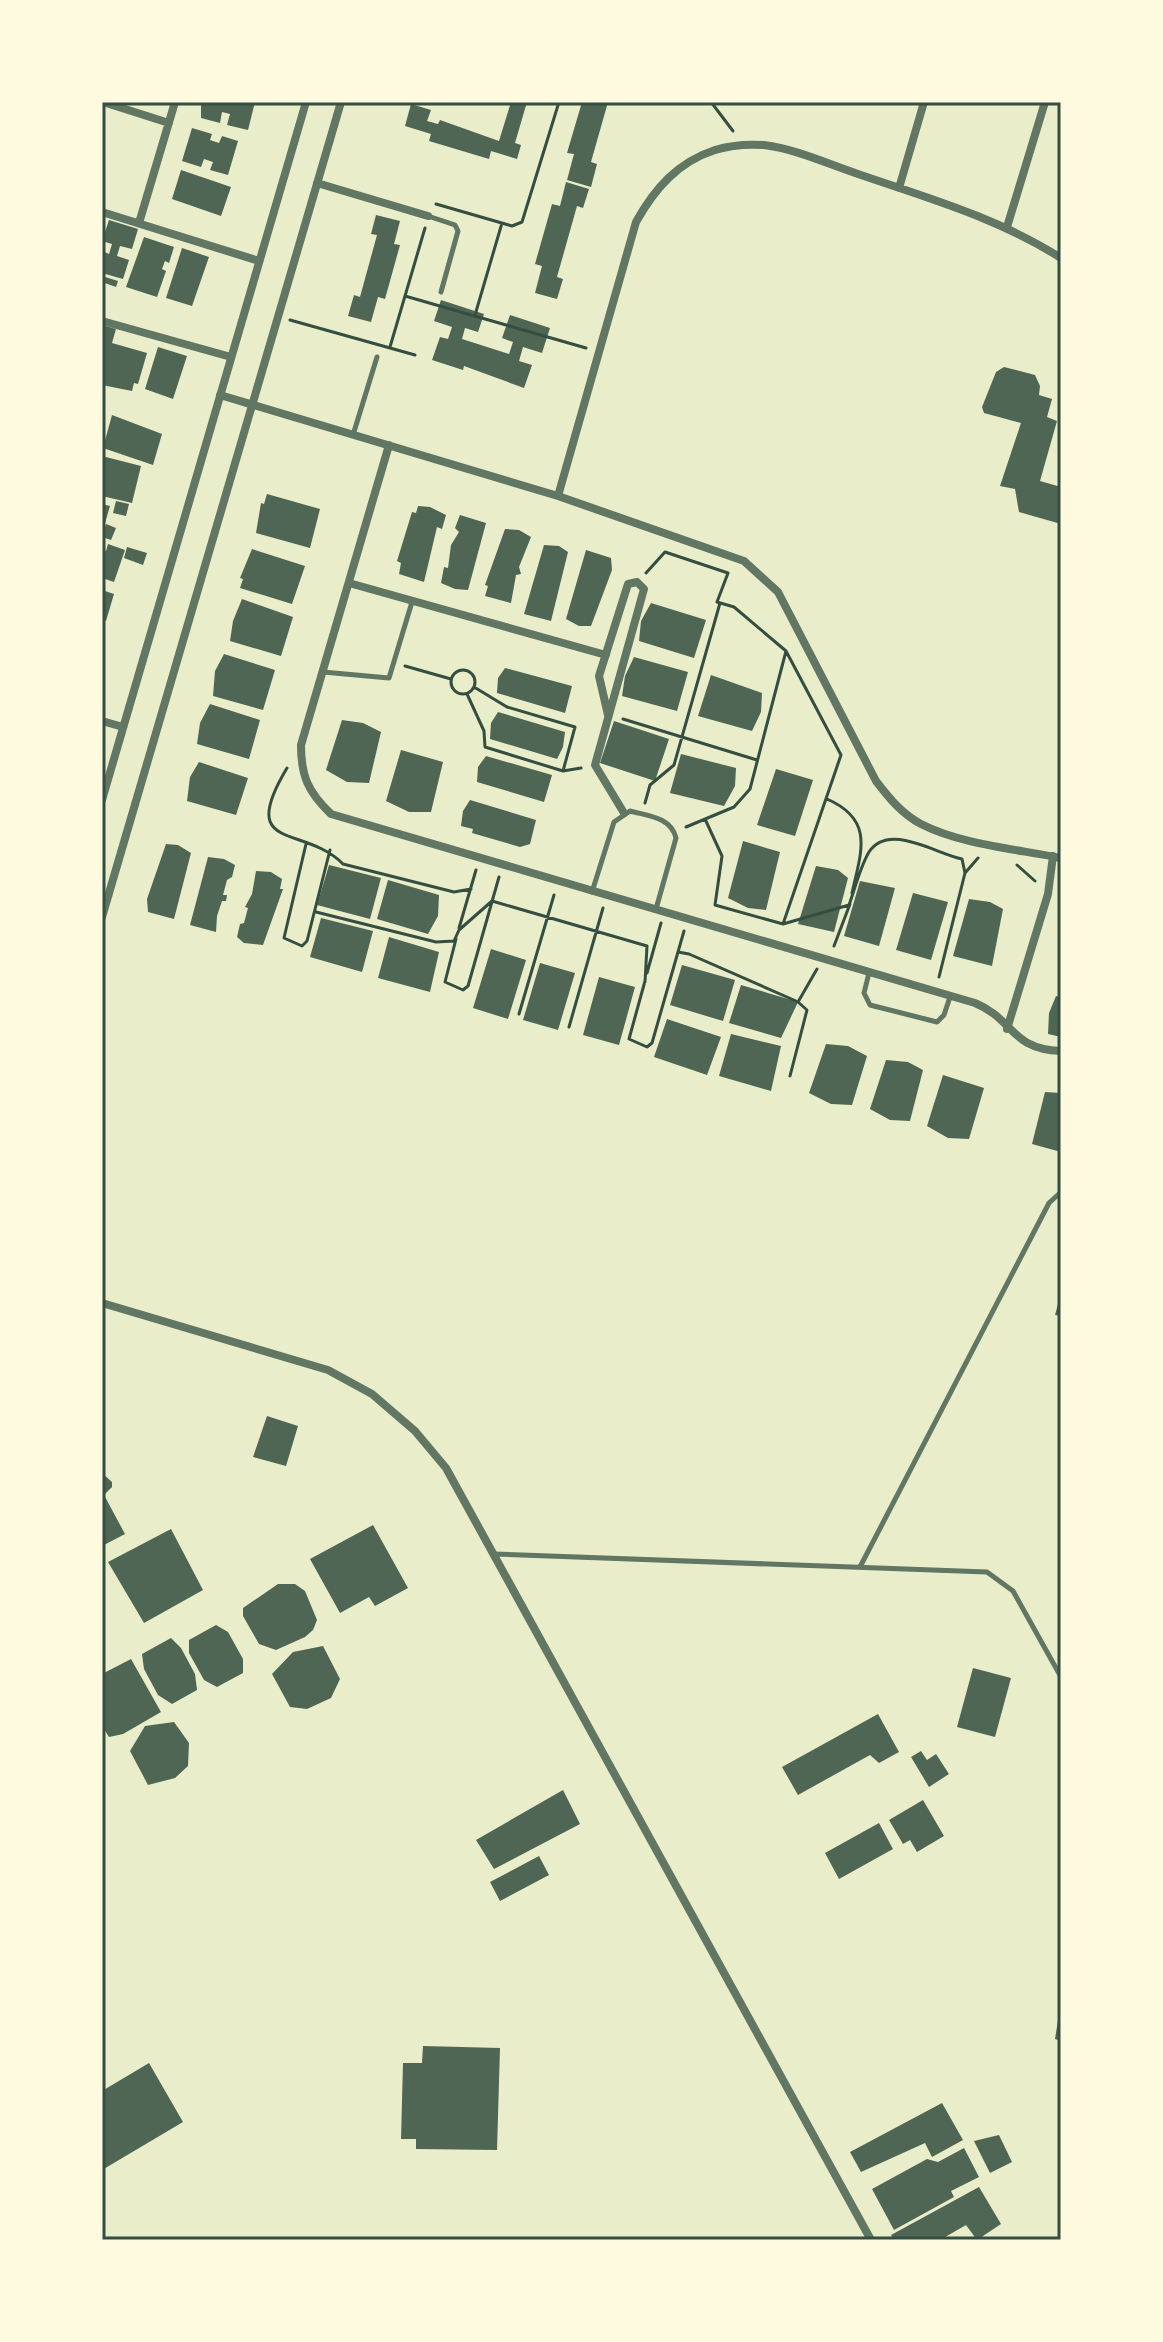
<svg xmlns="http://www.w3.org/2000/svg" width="1163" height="2342" font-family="'Roboto Condensed',sans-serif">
	<rect width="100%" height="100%" fill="#e9edc9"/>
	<path fill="#4f6655" d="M201 102H255L248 130 227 125 230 114 222 112 220 123 201 118Z
		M511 102H527L515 143 521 145 517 159 491 151 489 159 429 141 431 134 405 126 411 104 431 110 427 121 438 124 440 120 499 141Z
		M582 102H608L591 162 597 164 591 187 567 180 574 154 567 153Z
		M192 128 212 134 210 140 219 143 222 136 238 141 228 175 210 170 213 162 204 159 201 167 182 161Z
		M181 170 231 187 221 216 172 199Z
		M566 182 589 189 583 208 577 206 557 277 563 279 557 299 535 293 542 266 535 264 552 204 560 206Z
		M376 215 400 221 394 244 400 245 385 299 378 297 371 322 348 316 354 295 360 297 377 235 371 234Z
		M109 220 138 229 132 249 120 246 117 256 129 260 123 279 102 273V251L109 254 112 244 102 241Z
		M144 237 174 247 169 263 165 261 162 269 166 271 157 297 126 287Z
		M182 248 209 257 192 306 166 298Z
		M102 276 118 281 116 287 102 282Z
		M441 300 484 314 478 332 465 328 462 339 509 354 513 342 502 338 510 315 550 328 542 353 523 347 519 361 532 365 524 388 464 366 463 370 432 360 440 337 448 339 452 327 434 321Z
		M102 325 116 329 112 343 147 353 138 384 134 383 132 391 102 385Z
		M158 347 187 356 173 399 145 389Z
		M1004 367 1035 375 1040 386 1039 395 1052 399 1047 417 1057 421 1040 481 1061 487V524L1019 512 1015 489 1000 486 1021 423 984 413 982 407 996 372Z
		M112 415 162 434 153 465 103 448Z
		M102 456 141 466 132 503 102 496Z
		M267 494 320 509 310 548 256 533 261 503 264 504Z
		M116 501 129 504 126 516 113 513Z
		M102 504 110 506 103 530H102Z
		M418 506 430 507 446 515 442 529 437 527 424 582 399 574 401 563 397 561 412 512 416 513Z
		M460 515 486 523 468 590 455 589 441 583 444 567 448 568 451 545 459 532 455 528Z
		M106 524 116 528 111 540 102 537Z
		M505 529 519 530 531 537 519 567 521 574 516 575 511 603 485 596 488 586 485 585Z
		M108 544 125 550 114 582 102 578V550L106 551Z
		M544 545 559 546 568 552 551 621 524 614Z
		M127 547 147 553 143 565 124 558Z
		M252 549 305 566 292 604 240 588 243 579 240 578Z
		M586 550 611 558 612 570 591 626H579L566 619Z
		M102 590 114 594 106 621 102 620Z
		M242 599 293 617 281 656 230 641 233 621Z
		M651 603 706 620 694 658 639 641 641 621Z
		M224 654 275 670 263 710 213 696 215 671Z
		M634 657 688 672 677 711 622 696 625 676Z
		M505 668 572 686 565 713 497 693 498 678Z
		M711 675 762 693 761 712 752 731 698 716Z
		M210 704 260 720 249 759 197 744 200 723Z
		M498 712 565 732 563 747 557 759 490 739 491 723Z
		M342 720 363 723 381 732 369 783 347 782 326 770Z
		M614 721 669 739 655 781 600 763Z
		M401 750 443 762 431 812H409L386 801Z
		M681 754 736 768 735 786 724 806 670 793Z
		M486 756 552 775 544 802 477 782 478 767Z
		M199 762 248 778 236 815 187 801 190 777Z
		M776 769 813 780 795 836 757 825Z
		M470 800 536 820 530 844 520 847 472 833 473 829 461 826 463 811Z
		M743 841 780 852 766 910 748 908 728 898Z
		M166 844 178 845 191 853 174 919 148 912 147 899Z
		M208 857 224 859 235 865 232 877 227 880 223 895H227L226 901H222L217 916 216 932 190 925Z
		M329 865 381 878 370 919 317 905Z
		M816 866 838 870 848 878 834 932 798 924Z
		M256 871 271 872 282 879 280 889H283L263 945 244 943 237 937 240 924 244 923 248 908 245 907 252 894Z
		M388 880 439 895 438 916 428 934 377 919Z
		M860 881 895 888 879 946 844 936Z
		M913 893 948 902 931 960 896 950Z
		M969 899 990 902 1003 909 992 966 953 956Z
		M321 918 373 931 362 972 310 957Z
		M389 937 439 952 430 992 378 978Z
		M491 949 526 960 508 1019 473 1008Z
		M540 963 575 973 558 1030 523 1020Z
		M682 965 735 980 723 1021 670 1005Z
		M599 977 635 987 619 1045 583 1035Z
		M741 985 798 1002 781 1038 729 1023Z
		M1056 996 1061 997V1037L1048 1034 1049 1013Z
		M667 1019 721 1037 707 1075 654 1057Z
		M731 1034 781 1046 771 1091 719 1076Z
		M826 1044 848 1046 867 1056 852 1105 831 1104 809 1093Z
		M886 1060 908 1062 923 1070 910 1121 890 1120 870 1109Z
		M943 1075 984 1088 969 1139 948 1138 927 1126Z
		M1045 1092 1061 1093V1152L1032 1144Z
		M1061 1293V1316L1055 1315Z
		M267 1416 298 1426 286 1466 253 1457Z
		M102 1473 112 1482V1487L104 1495 125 1534 102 1546Z
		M373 1525 408 1588 375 1606 369 1597 340 1613 310 1559Z
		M171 1529 203 1590 144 1623 108 1562Z
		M278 1584H295L305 1591 317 1620 313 1630 305 1637 276 1650 259 1644 243 1616V1608Z
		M216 1625 228 1632 243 1659V1673L217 1687 204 1680 189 1653V1640Z
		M171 1638 181 1648 195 1674 197 1690 172 1704 158 1695 144 1669 142 1654Z
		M323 1646 340 1679 331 1698 307 1709 290 1707 272 1674 293 1652Z
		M131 1659 161 1712 123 1734 109 1737 102 1726V1674Z
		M973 1668 1011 1678 995 1737 957 1727Z
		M878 1714 899 1752 879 1763 870 1755 798 1795 782 1767Z
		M174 1722 189 1743 188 1766 175 1778 148 1785 130 1751 145 1726Z
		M921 1751 927 1760 936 1754 949 1774 929 1787 911 1757Z
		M563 1790 580 1824 494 1869 476 1840Z
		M923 1800 944 1836 917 1852 910 1840 903 1844 889 1820Z
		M879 1823 893 1849 839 1879 825 1853Z
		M539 1856 549 1875 500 1901 490 1882Z
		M1059 2014H1061V2041L1055 2039Z
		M423 2046 500 2048 497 2150 416 2149V2139H401L403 2063H422Z
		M149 2063 183 2122 102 2170V2091Z
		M942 2103 963 2140 932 2157 925 2143 861 2172 850 2152Z
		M999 2135 1012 2162 990 2173 974 2141Z
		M964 2148 979 2177 951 2191 954 2197 894 2230 872 2189 927 2159 938 2162Z
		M979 2187 1001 2224 977 2240 966 2225 940 2240H894L891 2235Z"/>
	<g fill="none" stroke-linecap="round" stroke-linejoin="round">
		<path stroke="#344e41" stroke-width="3" d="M711 102 733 131
			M436 204 512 226 522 222 559 102
			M405 296 586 348
			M475 315 502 223
			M290 320 415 355
			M390 347 425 228
			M646 573 665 552 728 573 717 602 734 607 786 651 750 789 734 807 686 827
			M405 666 451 679
			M451 682a12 12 0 1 1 24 0a12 12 0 1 1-24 0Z
			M474 687 507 707 575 727 563 771
			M467 694 484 731 485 747 563 771 581 768
			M623 719 757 760
			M287 768C236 853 304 824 343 864L454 892 471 889
			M827 799C875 820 861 852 852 893
			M645 803 650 785 674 765 720 603
			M705 819 722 856 715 905 783 924 849 905C855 889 860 867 869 852 889 822 936 854 962 859L965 873 939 977
			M306 844 284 938 302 946 307 941 330 850
			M1017 865 1035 881
			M965 873 978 858
			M316 912 436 942 454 941 459 930 492 901 647 946 645 982
			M783 924 841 755 786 651
			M459 928 476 870
			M456 939 445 982 463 990 468 986 499 877
			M834 946 850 904
			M678 952 689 954 796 1001
			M647 973 661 923
			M645 981 629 1039 647 1047 652 1043 684 931
			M519 1014 554 895
			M569 1027 603 908
			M790 1076 807 1010 798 1002 817 969"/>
		<path stroke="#617663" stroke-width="5" d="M428 216 455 225 458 231 441 292
			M353 435 377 357
			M323 672 389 678 412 602
			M592 892 614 822 630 811C648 816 671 817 676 838L656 909
			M869 973 864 993 870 1005 937 1022 944 1015 950 997
			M493 1554 987 1572 1013 1591 1061 1677
			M861 1565 1049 1203 1061 1192"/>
		<path stroke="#617663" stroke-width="8" d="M103 102 169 123
			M317 183 428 216
			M899 188 924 102
			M102 212 259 261
			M139 223 175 102
			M1007 227 1045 102
			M102 321 231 357
			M220 395 558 496 744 561 778 592 876 781C889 798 902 814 921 824 962 845 1017 849 1061 858
			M389 445 301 745C301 776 308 792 331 814L975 1003C1014 1019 1010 1049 1061 1051
			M558 496 636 222C655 188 678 162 715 150 731 145 748 144 764 145 796 149 828 164 858 174 928 198 998 218 1061 258
			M349 583 606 655
			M608 715 599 676 628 584 637 582 644 589 595 765 624 813
			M102 721 123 727
			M102 800 306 102
			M102 917 341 102
			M1007 1029 1048 894 1053 856
			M102 1303 328 1370 372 1394 415 1431 446 1468 871 2240"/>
	</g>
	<rect width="1163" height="2342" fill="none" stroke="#fefae0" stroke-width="208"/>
	<rect x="104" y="104" width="955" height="2134" fill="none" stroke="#344e41" stroke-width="3"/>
</svg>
